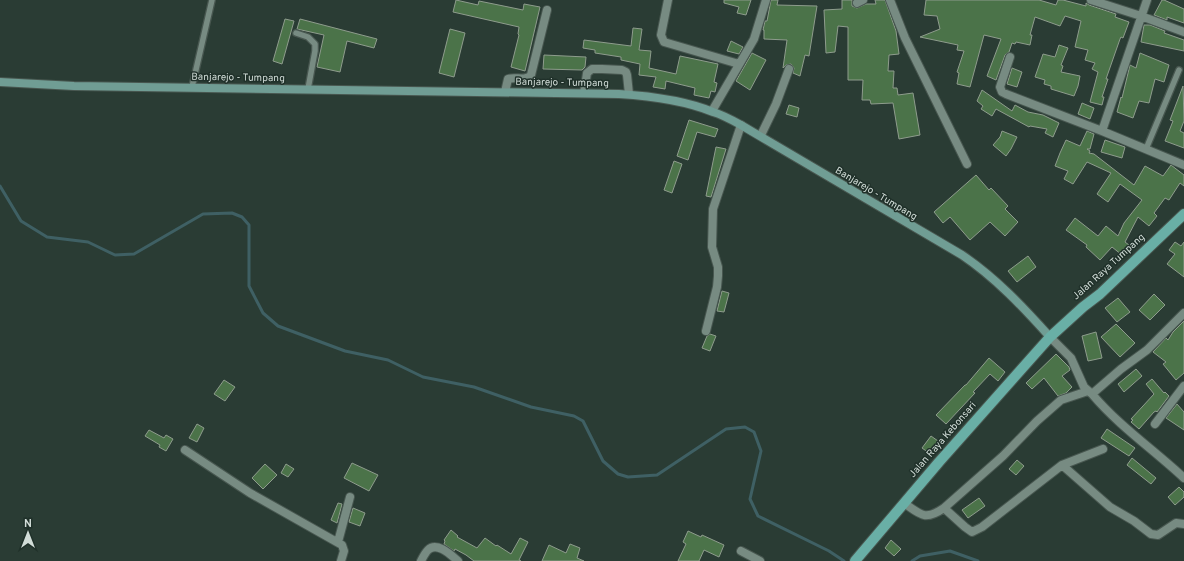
<svg xmlns="http://www.w3.org/2000/svg" width="1184" height="561" font-family="Overpass,sans-serif">
	<rect width="100%" height="100%" fill="#2a3c34"/>
	<g fill="none" stroke-linecap="round" stroke-linejoin="round">
		<path stroke="#3f6064" stroke-width="3" d="M0 186 21 221 47 237 88 242 115 255 134 254 203 214 232 213 242 217 249 225V286L263 313 278 326 345 351 388 360 423 377 474 387 531 407 574 416 583 421 603 461 618 474 628 477 657 475 726 429 745 427 754 432 761 451 750 499 758 516 829 551 844 561
			M912 561 920 556 950 551 978 561"/>
	</g>
	<path fill="#4b7349" stroke="#8e9c8d" d="M456 0 478 5 479 1 523 10 524 4 540 7 525 71 511 67 519 35 518 34 519 27 453 12Z
		M724 0H751L746 15 737 13 739 7 724 3Z
		M771 0H778L777 5 817 6 809 56 805 55 800 76 793 73 794 68 791 64 786 65 783 68 787 40 764 39V30H763L765 21H767Z
		M842 0H852V6L857 8 866 4H876L875 0H885L896 31 899 54 889 55 888 71H894L893 88H897L898 95 913 93 920 135 899 139 893 103 871 104 870 100H862L863 80H848V27L838 26 835 52 826 53 824 10 842 9Z
		M926 0H1039L1056 5 1058 0H1063L1086 6V3L1089 5 1116 14 1115 17 1129 22 1123 38 1121 37 1120 39 1106 79H1108L1102 97H1104L1102 105 1090 102 1098 72 1092 69 1095 63 1085 60 1088 50 1075 47 1081 21 1065 16 1060 26 1035 17 1030 35H1032L1030 45 1016 42 1015 44 1012 43 1009 52 1005 55 996 80 987 76 1001 39 984 35 970 87 957 84 959 73 957 72 964 51 957 50 958 45 920 37 940 29 937 16 924 15Z
		M1162 0H1164L1184 9V23L1167 17V20L1154 15Z
		M285 19 294 21 282 64 273 61Z
		M300 19 377 39 374 48 347 41 340 72 317 67 324 35 297 29Z
		M1144 25H1150L1165 31 1164 33 1184 40V51L1141 42Z
		M633 28 642 29 639 50 651 51 649 68 676 74 680 56 718 64 714 82 717 83 715 92 711 91 709 98 694 95 695 88 666 81 665 89 653 87 656 77 639 75 640 64 621 60V57L595 53V50L583 48 584 40 631 46Z
		M450 29 465 33 454 77 439 73Z
		M731 41 743 47 739 54 727 51Z
		M1059 45 1068 48 1061 65 1063 66 1061 72 1080 76 1078 86 1074 96 1051 89V86L1044 84 1045 80 1035 77 1043 54 1055 57Z
		M752 53 766 60 750 90 736 81Z
		M1140 53 1169 65 1164 82 1155 79 1149 103 1139 101 1133 118 1117 112 1121 97 1122 98 1130 65 1136 68Z
		M544 55 586 57 585 67 582 70 543 69Z
		M1012 68 1022 72 1017 87 1007 84Z
		M1183 86 1184 121 1180 131 1184 133V148L1165 141 1173 121 1170 120Z
		M982 90 1012 111 1015 105 1028 112 1043 115 1059 123 1053 137 1045 133 1047 129 1030 126 1029 127 996 109 992 116 981 109 983 106 977 101Z
		M1082 103 1094 108 1090 119 1078 114Z
		M789 105 799 108 797 117 786 114Z
		M689 120 718 129 715 137 697 132 688 160 677 156Z
		M1002 131 1017 137 1011 149 1006 156 993 145 1000 137Z
		M1087 131 1094 134 1090 149H1087L1090 151 1089 153 1094 154 1134 185 1145 166 1163 176 1171 165 1184 175V186L1180 183 1169 200 1165 198 1154 213 1157 216 1149 226 1138 217 1125 242 1129 245 1122 255 1112 247 1100 260 1086 247 1087 245 1066 230 1075 218 1098 236 1106 226 1118 236 1124 223 1142 200 1120 184 1108 202 1097 194 1111 173 1087 162 1073 184 1064 179 1068 171 1055 166 1060 153 1066 140 1080 146Z
		M1105 140 1125 147 1122 158 1101 152Z
		M716 147 726 149 711 197 706 196Z
		M674 161 682 164 672 193 664 190Z
		M976 175 989 190 991 188 1008 206 1005 209 1018 222 1005 236 990 222 970 240 950 217 943 223 934 212Z
		M1175 242 1181 246 1184 242V277L1167 264 1175 254 1169 250Z
		M1028 256 1036 267 1017 282 1008 271Z
		M722 291 729 293 724 312 717 311Z
		M1154 294 1165 305 1150 320 1139 310Z
		M1118 298 1130 312 1117 322 1105 308Z
		M1184 321V373L1176 380 1163 364 1166 362 1153 352 1166 338 1168 340 1173 332Z
		M1116 324 1135 343 1120 357 1101 337Z
		M1096 332 1102 358 1088 361 1082 336Z
		M710 334 716 336 710 351 702 348 707 336Z
		M1056 354 1069 367 1070 370 1062 376 1072 387 1066 393 1058 396 1044 378 1032 389 1026 383Z
		M989 358 1005 372 998 381 990 374 973 392 975 393 946 424 936 415 965 385H966Z
		M1136 369 1142 376 1124 392 1118 384Z
		M1152 379 1164 393 1165 392 1169 396 1157 412 1156 411 1154 412 1139 429 1131 422 1133 420 1131 419 1154 394 1146 384Z
		M224 380 235 387 225 401 214 394Z
		M1177 404 1184 412V430L1166 418Z
		M197 424 204 428 197 442 189 438Z
		M1107 429 1135 448 1129 456 1101 438Z
		M149 430 164 438 166 435 173 439 166 451 159 447 160 445 145 436Z
		M931 436 938 441 929 453 922 448Z
		M1132 458 1156 478 1151 484 1127 465Z
		M1017 460 1024 466 1016 475 1009 469Z
		M352 463 378 475 369 491 344 478Z
		M265 464 277 475 263 489 252 478Z
		M286 464 294 469 288 477 281 473Z
		M1179 487 1184 492V497L1175 505 1168 497Z
		M979 498 985 506 968 518 962 510Z
		M338 503 342 504 337 523 331 520Z
		M353 508 365 513 360 526 349 522Z
		M451 530 458 536 457 537 477 548 485 538 496 546 497 545 511 554 520 538 528 542 519 560 521 561H474L466 555 455 549 454 551 444 544 445 541 444 540Z
		M688 531 701 537 702 535 724 545 719 557 704 550 699 561H678L686 544 683 542Z
		M891 540 901 549 894 556 885 548Z
		M570 544 580 548 577 558 584 561H542L549 545 566 553Z"/>
	<g fill="none" stroke-linecap="round" stroke-linejoin="round">
		<defs>
			<path id="service" d="M296 33 308 37 315 44V51L308 89
				M192 87 212 0
				M1146 149 1179 70"/>
			<path id="minor" d="M668 0 661 35 664 42 739 64
				M890 0 905 38 967 164
				M1091 0 1141 16 1184 32
				M1147 0 1102 131 1184 165
				M857 3 863 0
				M1010 57 1000 87 1002 92 1006 94 1102 131
				M505 92 508 79C515 76 526 82 531 75L547 10
				M584 93 587 73 592 69H602L622 70 626 72 627 75 629 94
				M712 111 754 39 766 0
				M761 135 776 104 789 69
				M706 331 717 287 718 276V267L712 247 713 209 741 125
				M1050 337 1071 358 1084 387 1092 394 1121 369 1147 350 1184 313
				M1092 394C1119 426 1154 450 1184 478
				M1155 424 1184 386
				M185 450 250 493 342 545 344 551 341 561
				M1062 465 1110 507 1134 521 1151 534 1158 535 1176 523 1184 524
				M904 503C921 515 925 521 944 508L965 527 972 532 982 527 1062 465 1103 449
				M944 508 1003 456 1037 421 1061 400 1088 391
				M338 542 350 497
				M741 551 760 561
				M421 561C423 557 425 553 428 550 437 541 451 555 458 561"/>
			<path id="secondary" d="M0 82 74 86 619 94C650 96 684 100 713 112 723 115 732 120 741 125L962 255C996 278 1023 307 1050 337"/>
			<path id="primary" d="M855 561 939 462 1050 337 1083 307 1100 294 1184 214"/>
		</defs>
		<use href="#service" stroke="#485750" stroke-width="8"/>
		<use href="#minor" stroke="#485750" stroke-width="10"/>
		<use href="#secondary" stroke="#485750" stroke-width="10"/>
		<use href="#primary" stroke="#485750" stroke-width="12"/>
		<use href="#service" stroke="#778b82" stroke-width="5.5"/>
		<use href="#minor" stroke="#778b82" stroke-width="8"/>
		<use href="#secondary" stroke="#709d94" stroke-width="8"/>
		<use href="#primary" stroke="#69afa6" stroke-width="10"/>
	</g>
	<g text-anchor="middle" dominant-baseline="central" stroke-width="3" stroke-linejoin="round" paint-order="stroke">
		<g font-size="10" fill="#d2ddd8" stroke="#20312a">
			<text transform="translate(238 78) rotate(1)">Banjarejo - Tumpang</text>
			<text transform="translate(562 83) rotate(1)">Banjarejo - Tumpang</text>
			<text transform="translate(876 194) rotate(31)">Banjarejo - Tumpang</text>
			<text transform="translate(1109 267) rotate(-42)">Jalan Raya Tumpang</text>
			<text transform="translate(943 440) rotate(-49)">Jalan Raya Kebonsari</text>
		</g>
	</g>
	<g transform="translate(28 533)" stroke="#20312a" stroke-width="3" paint-order="stroke">
	<path d="M0-3L7 15L0 10L-7 15Z" fill="#d2ddd8"/>
	<text y="-6" font-size="11" font-weight="bold" text-anchor="middle" fill="#d2ddd8">N</text>
	</g>
</svg>
